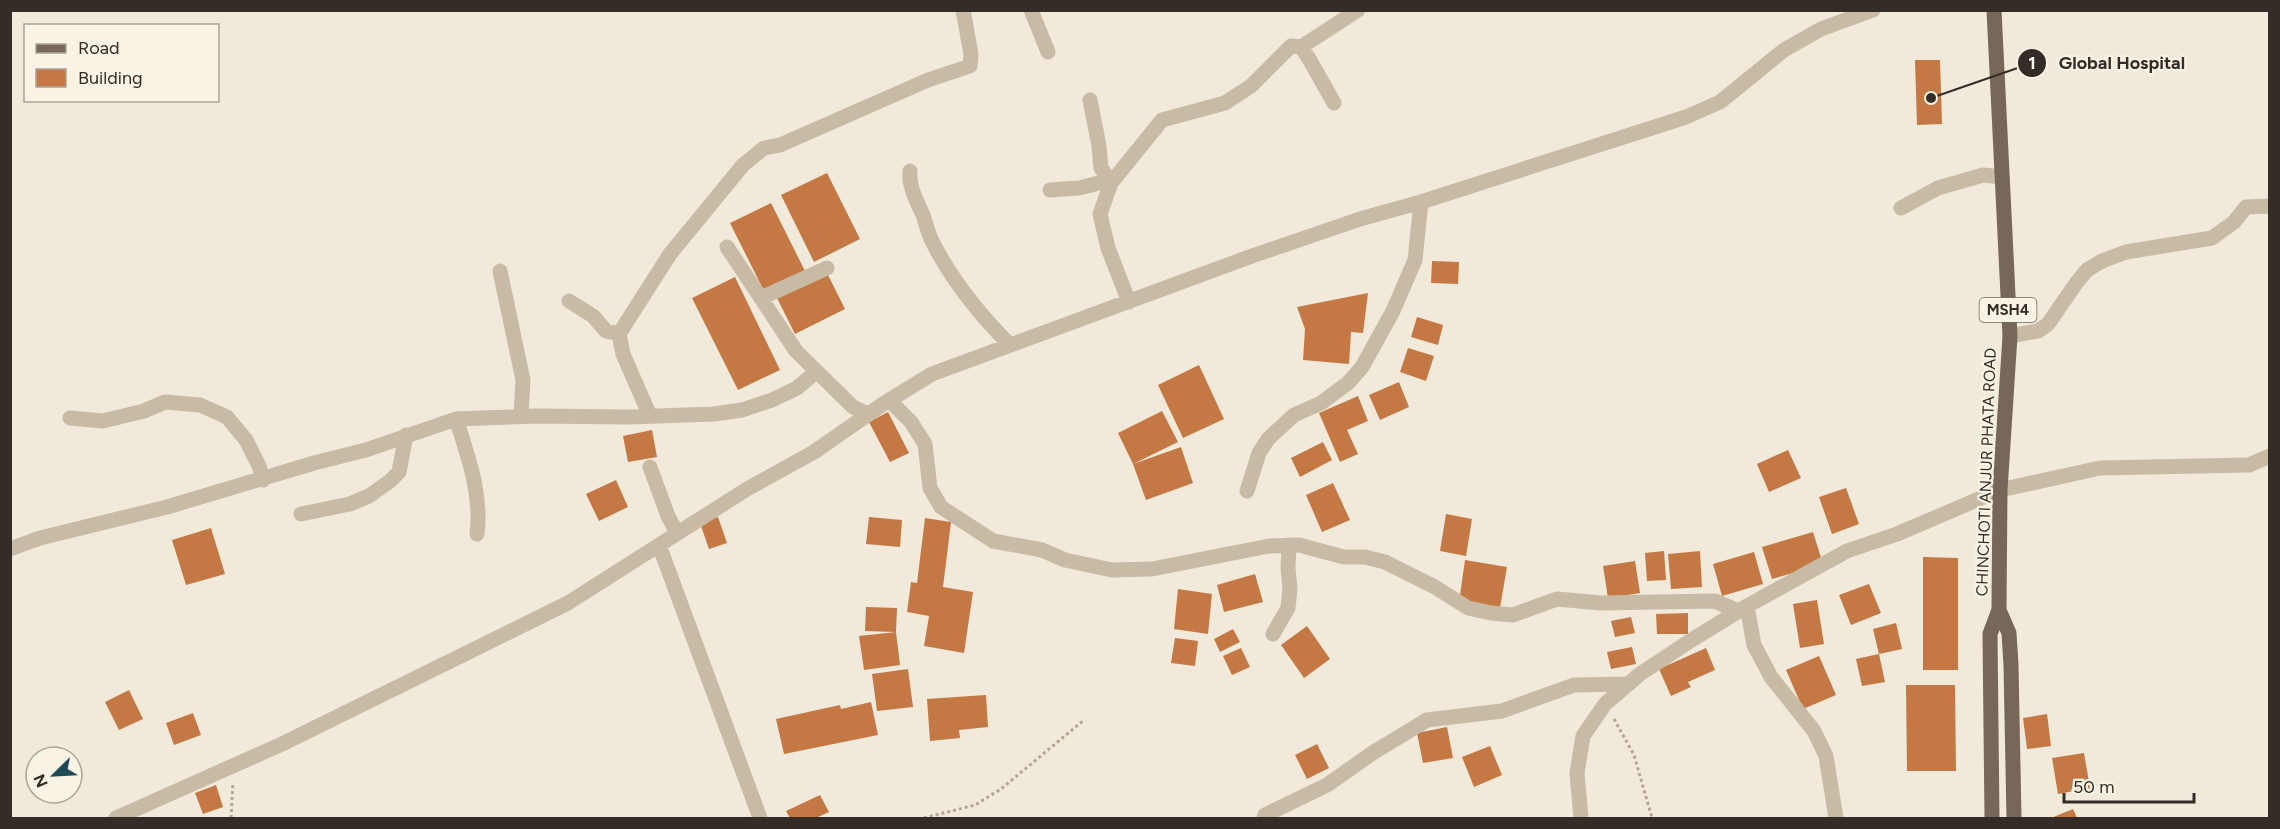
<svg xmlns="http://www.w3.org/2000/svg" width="2280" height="829" font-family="Figtree,sans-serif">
	<rect width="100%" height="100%" fill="#f1e9d9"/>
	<path fill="#c47844" d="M1915 60H1940L1942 124 1917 125Z
		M827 173 860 239 814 262 781 195Z
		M771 203 805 271 764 291 730 223Z
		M1432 261 1459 262 1458 284 1431 283Z
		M827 273 845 309 795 334 777 298Z
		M735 277 780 370 738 390 692 298Z
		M1368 293 1363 333 1351 332 1349 364 1303 360 1305 329 1297 307Z
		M1417 317 1443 325 1438 345 1411 337Z
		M1408 348 1434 356 1426 381 1400 372Z
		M1199 365 1224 419 1183 438 1158 385Z
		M1399 382 1409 407 1380 420 1369 395Z
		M1358 396 1368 421 1347 430 1358 454 1340 462 1319 413Z
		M1162 411 1178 442 1133 464 1118 433Z
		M888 412 909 453 890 462 869 422Z
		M652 430 657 457 628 462 623 436Z
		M1323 442 1332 460 1300 477 1291 458Z
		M1181 447 1193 483 1146 500 1133 464Z
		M1788 450 1801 478 1769 492 1757 464Z
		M616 480 628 507 599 521 586 494Z
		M1333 483 1350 520 1322 532 1306 495Z
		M1846 488 1859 524 1832 534 1819 497Z
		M1446 514 1472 519 1466 556 1440 551Z
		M718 517 727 543 709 549 700 523Z
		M869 517 902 520 900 547 866 544Z
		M925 518 951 522 943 587 973 592 964 653 924 646 929 616 907 612 911 582 917 583Z
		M211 528 225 574 186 585 172 540Z
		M1813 532 1823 564 1772 579 1762 547Z
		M1664 551 1666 580 1647 581 1645 553Z
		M1700 551 1702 587 1671 589 1668 554Z
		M1754 552 1763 584 1722 596 1713 564Z
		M1923 557 1958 558V670H1923Z
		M1465 560 1507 567 1500 608 1459 602Z
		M1635 561 1640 593 1608 598 1603 566Z
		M1255 574 1263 602 1224 612 1217 585Z
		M1869 584 1881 613 1851 625 1839 595Z
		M1178 589 1212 594 1208 634 1174 629Z
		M1817 600 1824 644 1800 648 1793 604Z
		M866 607 897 608 896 632 900 665 864 670 859 636 896 632 865 631Z
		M1688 613V634H1657L1656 614Z
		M1631 617 1635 633 1615 637 1611 621Z
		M1896 623 1902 649 1879 654 1873 629Z
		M1307 626 1330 659 1304 678 1281 645Z
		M1233 629 1240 642 1220 652 1214 639Z
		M1175 638 1198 641 1195 666 1171 663Z
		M1632 647 1636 664 1611 669 1607 652Z
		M1241 648 1250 667 1232 675 1223 656Z
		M1706 648 1715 670 1688 682 1691 687 1671 696 1659 669Z
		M1879 654 1885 682 1862 686 1856 659Z
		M1819 656 1836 695 1803 709 1786 670Z
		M908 669 913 707 877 711 872 674Z
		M1906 685H1955L1956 771H1907Z
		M129 690 143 719 119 730 105 702Z
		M986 695 988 727 959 730 960 738 930 741 927 699Z
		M871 702 878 735 784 754 776 719 840 705 841 709Z
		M193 713 201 735 174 745 166 723Z
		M2047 714 2051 746 2027 749 2023 718Z
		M1447 727 1453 758 1423 763 1417 733Z
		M1317 744 1329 768 1307 779 1295 755Z
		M1490 746 1502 775 1474 787 1462 757Z
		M2084 753 2090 788 2058 794 2052 758Z
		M216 785 223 807 203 814 195 793Z
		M820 795 829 812 816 818H790L786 811Z
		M2073 809 2077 818H2051Z"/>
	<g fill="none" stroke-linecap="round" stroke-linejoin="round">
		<path stroke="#b4a590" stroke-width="3" stroke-dasharray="3 3" stroke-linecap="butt" d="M1614 719 1634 755 1652 818
			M231 818 233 782
			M924 818 975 805 1001 789 1084 720"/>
		<path stroke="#c8bba6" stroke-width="15" d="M1031 10 1048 52
			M1301 47 1358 10
			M1090 100 1099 146 1101 168 1111 183
			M910 171C908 186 917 201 923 215 926 224 928 233 932 241 952 281 979 314 1010 345
			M1050 190 1079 188 1103 182 1109 187
			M1901 208 1938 188 1983 175 2002 177
			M727 247 796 351 853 407 868 414
			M500 271 523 380 521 416
			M761 298 827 268
			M569 301 593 316 606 331 619 334
			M1129 302 1108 248 1100 214 1111 183 1162 120 1225 103 1251 86 1291 46 1301 47 1308 57 1334 103
			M2010 336 2038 331 2048 324 2077 282 2087 270 2102 261 2126 252 2212 238 2234 222 2246 207 2270 206
			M889 400 911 422 925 444 930 488 941 507 993 541 1042 550 1065 560 1112 570 1152 569 1269 546 1299 545 1344 557H1365L1385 562 1435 587 1468 608 1491 613 1513 615 1557 599 1601 603 1715 601 1738 611
			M650 416 623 354 619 334 670 254 743 165 764 148 780 145 928 80 970 66 971 54 963 10
			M70 418 103 421 144 411 165 402 200 405 227 417 246 440 259 466 263 480
			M456 419C468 456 482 494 477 534
			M650 467 668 516 677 533
			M1247 491 1259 453 1268 439 1294 415 1321 403 1348 383 1362 367 1393 311 1415 260 1421 202
			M301 514 350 504 369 496 390 481 399 472 406 435
			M659 545 760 818
			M10 549 40 538 167 507 314 463 366 450 456 419 536 416 629 417 714 414 742 410 772 400 797 388 816 372
			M1747 606 1754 645 1771 677 1814 731 1826 756 1836 818
			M1273 634 1288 608 1290 589 1288 568 1289 545
			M116 818 282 744 568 603 747 489 814 452 883 404 932 374 1252 256 1360 219 1421 202 1686 117 1720 102 1784 50 1821 29 1873 10
			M1264 818 1265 815 1327 785 1374 752 1427 720 1502 711 1574 685 1629 684
			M1581 818 1577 773 1583 736 1605 704 1640 674 1690 641 1747 606 1847 551 1897 534 2000 490 2100 468 2249 465 2270 456"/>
		<path stroke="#766758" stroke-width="15" d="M1999 610 2009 633 2011 665 2014 818
			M1992 818 1990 634 1999 610 2000 490 2010 336 1994 10"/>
	</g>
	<g text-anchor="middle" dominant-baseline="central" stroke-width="4.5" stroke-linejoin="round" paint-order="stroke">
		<rect fill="#f9f3e5" stroke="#6f6860" stroke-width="1.5" x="1979.5" y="298" width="57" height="24" rx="4.5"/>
		<g font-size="15" font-weight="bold" fill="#342d27">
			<text x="2008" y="310">MSH4</text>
		</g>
		<g font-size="16" fill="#342d27" stroke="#f9f3e5">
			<text transform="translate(1986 472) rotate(-88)">CHINCHOTI ANJUR PHATA ROAD</text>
		</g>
	</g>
	<path fill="none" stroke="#342d27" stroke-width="2" d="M1931 98L2032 63"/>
	<g fill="#342d27" stroke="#f9f3e5" stroke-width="2">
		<circle cx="1931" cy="98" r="6"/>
		<circle cx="2032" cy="63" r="15"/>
	</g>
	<g font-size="18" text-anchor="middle" font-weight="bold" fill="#fff">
		<text x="2032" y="69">1</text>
	</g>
	<g font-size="18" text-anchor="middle" font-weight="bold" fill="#342d27" stroke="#f9f3e5" stroke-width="4.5" stroke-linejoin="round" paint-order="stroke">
		<text x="2122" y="69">Global Hospital</text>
	</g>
	<rect width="2280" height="829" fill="none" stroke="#342d27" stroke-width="24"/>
	<rect x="24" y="24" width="195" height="78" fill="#f9f3e5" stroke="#aaa499" stroke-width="1.5"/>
	<rect x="36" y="44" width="30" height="9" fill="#766758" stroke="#aaa499" stroke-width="1.5"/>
	<text x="78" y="54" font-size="18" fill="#342d27">Road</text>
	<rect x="36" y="69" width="30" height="18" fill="#c47844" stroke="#aaa499" stroke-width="1.5"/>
	<text x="78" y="84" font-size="18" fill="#342d27">Building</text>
	<g transform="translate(54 775) rotate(246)"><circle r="28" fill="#f9f3e5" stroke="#aaa499" stroke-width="1.5"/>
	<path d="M0-4.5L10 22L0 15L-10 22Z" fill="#1d4855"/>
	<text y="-9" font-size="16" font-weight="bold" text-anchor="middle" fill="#342d27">N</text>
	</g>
	<path d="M2064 793v9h130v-9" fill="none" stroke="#342d27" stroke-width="3"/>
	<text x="2073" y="793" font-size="18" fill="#342d27" stroke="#f9f3e5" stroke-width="4.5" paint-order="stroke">50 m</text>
</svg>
